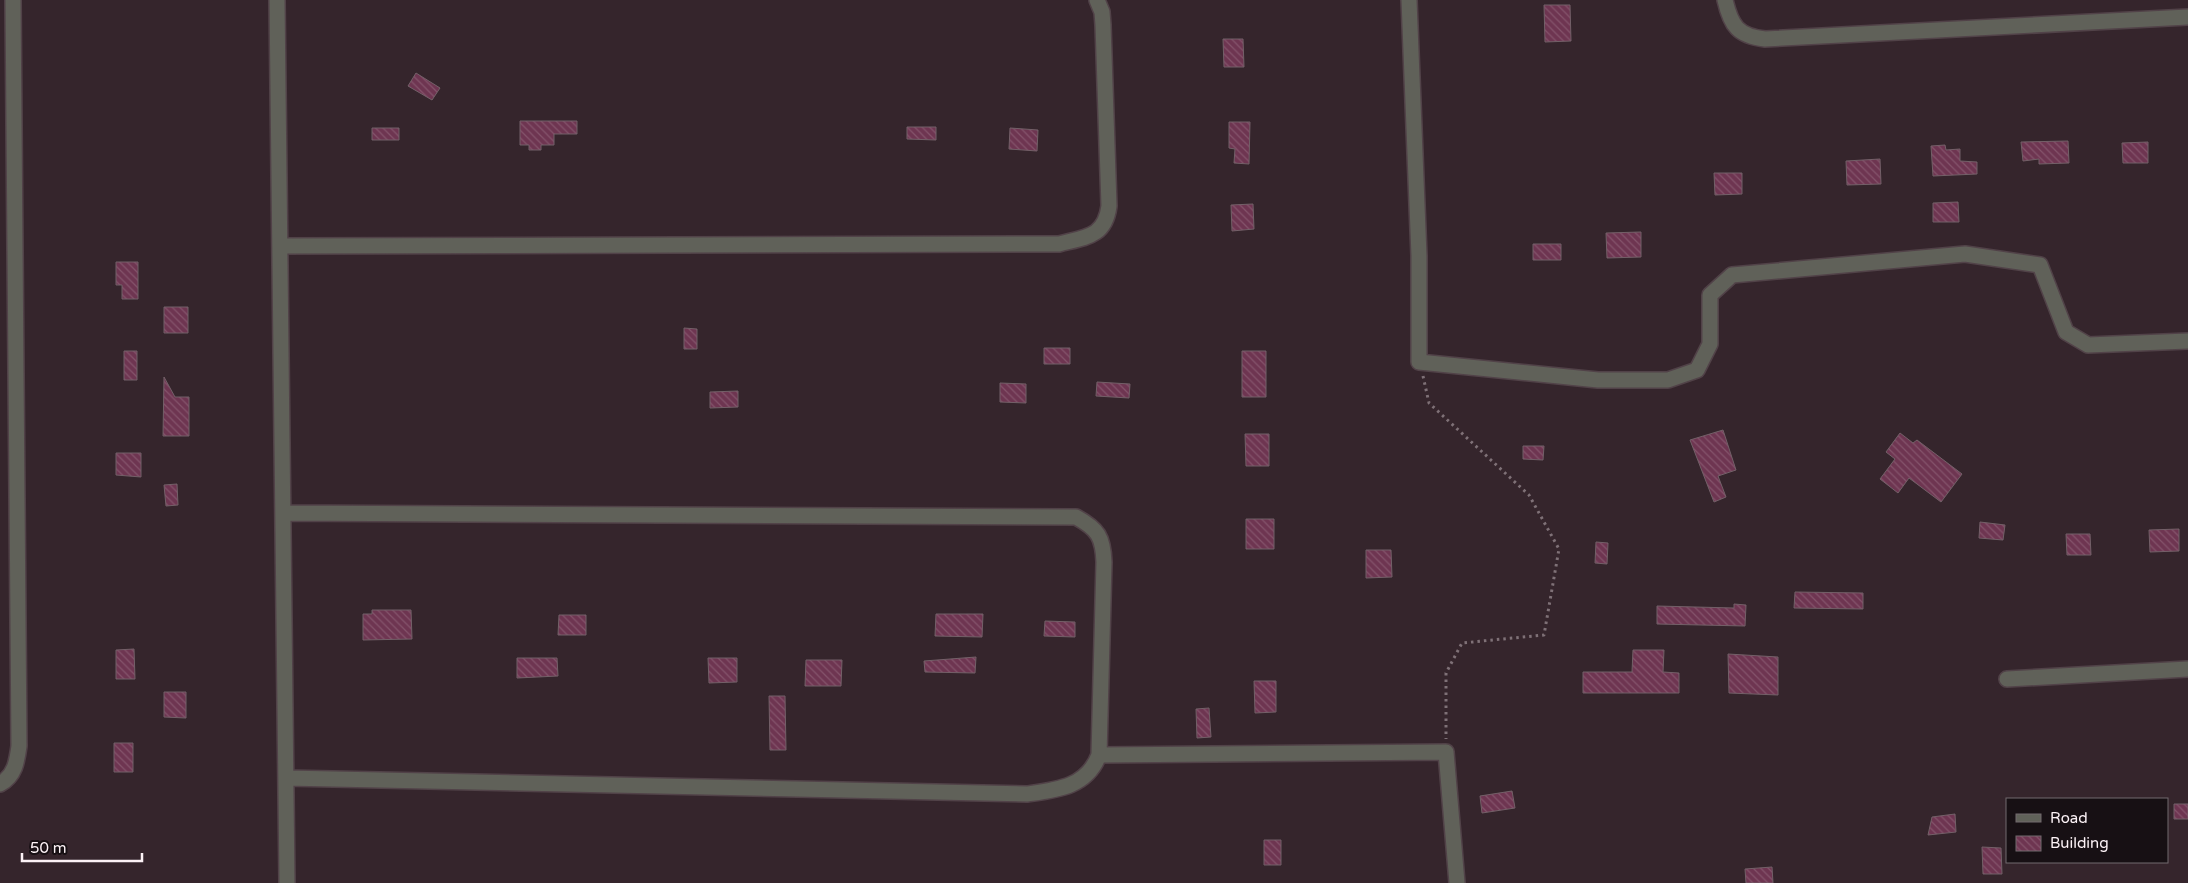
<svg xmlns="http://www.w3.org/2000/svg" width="2188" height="883" font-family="'Varela Round',sans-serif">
	<defs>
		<pattern id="building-back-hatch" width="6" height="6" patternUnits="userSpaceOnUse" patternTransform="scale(1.25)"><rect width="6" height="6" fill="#6e3551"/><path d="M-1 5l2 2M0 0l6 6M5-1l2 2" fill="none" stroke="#84536b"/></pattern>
	</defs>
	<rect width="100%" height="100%" fill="#35252c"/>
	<path fill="url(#building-back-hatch)" stroke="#736068" d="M1544 5H1570L1571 41 1545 42Z
		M1223 39H1243L1244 67H1224Z
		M416 73 440 88 432 100 408 86Z
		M520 121H577V134H554V145H541V150H529V145H520Z
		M1229 122H1250L1249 164 1234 163 1235 149 1229 148Z
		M907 127H936V140L907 139Z
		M372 128H399V140H372Z
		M1010 128 1038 130 1037 151 1009 149Z
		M2068 141 2069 163 2039 164V159L2023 161 2021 142Z
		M2148 142V163H2123L2122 143Z
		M1945 145 1946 150 1960 149V161L1977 162V174L1933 176 1931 146Z
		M1880 159 1881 184 1847 185 1846 161Z
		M1714 173H1742V194L1715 195Z
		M1958 202 1959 222H1933V203Z
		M1253 204 1254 229 1232 231 1231 205Z
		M1641 232V257L1607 258 1606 233Z
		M1533 244H1561V260H1533Z
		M116 262H138V299H122V285H116Z
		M164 307H188V333H164Z
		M684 328 697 329V349H684Z
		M1044 348H1070V364H1044Z
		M124 351H137V380H124Z
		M1242 351H1266V397H1242Z
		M164 377 175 397H189V436H163Z
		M1097 382 1130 384 1129 398 1096 396Z
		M1000 383 1026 384V403L1000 402Z
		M738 391V407L710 408V392Z
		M1723 430 1736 470 1718 476 1726 497 1714 502 1690 440Z
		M1900 433 1913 443 1917 440 1962 474 1941 502 1909 478 1898 493 1880 479 1895 459 1886 452Z
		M1245 434H1269V466H1246Z
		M1523 446H1544L1543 460 1523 459Z
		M116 453H141V477L116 475Z
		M177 484 178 505 166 506 164 485Z
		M1246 519H1274V549H1246Z
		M1980 522 2005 525 2003 540 1979 538Z
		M2179 529V551L2150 552 2149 530Z
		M2066 534H2090L2091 555H2067Z
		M1596 542 1608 543 1607 564 1595 563Z
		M1366 550H1391L1392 577 1366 578Z
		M1795 592 1863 593V609L1794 608Z
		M1734 604 1746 605 1745 626 1657 624V606L1734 608Z
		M372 610H411L412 639 363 640V614H372Z
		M936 614H983L982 637 935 636Z
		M559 615H586V635H558Z
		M1045 621 1075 622V637L1044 636Z
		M134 649 135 679H116V650Z
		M1633 650H1664L1663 672 1679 673V693H1583V672H1632Z
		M1728 654 1778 657V695L1729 693Z
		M976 657 975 673 925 672 924 661Z
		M517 658H557L558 676 517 678Z
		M708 658H737V682L709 683Z
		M806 660H842L841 686H805Z
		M1254 681H1276V712L1255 713Z
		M164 692H186V718L164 717Z
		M769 696H785L786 750H770Z
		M1209 708 1211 737 1197 738 1196 709Z
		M114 743H133V772H114Z
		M1512 791 1515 808 1482 813 1480 796Z
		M2174 804H2188V819H2174Z
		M1955 814 1956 832 1928 835 1932 817Z
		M1264 840H1281V865H1264Z
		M1982 847 2001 848 2002 874H1983Z
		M1772 867 1773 883H1746L1745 869Z"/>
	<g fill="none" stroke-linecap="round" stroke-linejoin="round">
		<defs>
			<path id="minor" d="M277 0 287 883
				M1409 0 1419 256V362L1598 380H1668L1697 370 1710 344V295L1732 275 1965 254 2040 265 2066 332 2088 345 2188 341
				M1725 0C1731 26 1738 36 1765 39L2188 17
				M280 246 1059 244C1086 237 1105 237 1109 206L1103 25 1102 12 1097 0
				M283 513 1076 517C1098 529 1103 537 1104 562L1099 755C1087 787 1057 790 1027 794L286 778
				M2007 679 2188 669
				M1099 755 1446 752 1457 883
				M0 784C15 776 17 761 19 746L13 0"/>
		</defs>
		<use href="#minor" stroke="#514248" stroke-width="18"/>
		<path stroke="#7f7177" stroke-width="3" stroke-dasharray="2.5 4" stroke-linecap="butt" d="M1423 376 1429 403 1529 495 1559 549 1544 635 1462 643 1446 673V739"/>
		<use href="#minor" stroke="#606159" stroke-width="15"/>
	</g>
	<rect x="2006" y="798" width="162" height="65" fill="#171014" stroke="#736a6e"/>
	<rect x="2016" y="814" width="25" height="8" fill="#606159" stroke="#736a6e"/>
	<text x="2050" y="823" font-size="15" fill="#fcf2f6">Road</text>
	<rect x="2016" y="836" width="25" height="15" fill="url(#building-back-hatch)" stroke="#736a6e"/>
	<text x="2050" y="848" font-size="15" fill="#fcf2f6">Building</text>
	<path d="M22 853v8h120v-8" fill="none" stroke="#fcf2f6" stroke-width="2.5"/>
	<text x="30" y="853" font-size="15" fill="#fcf2f6" stroke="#171014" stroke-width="4" paint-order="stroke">50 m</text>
</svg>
